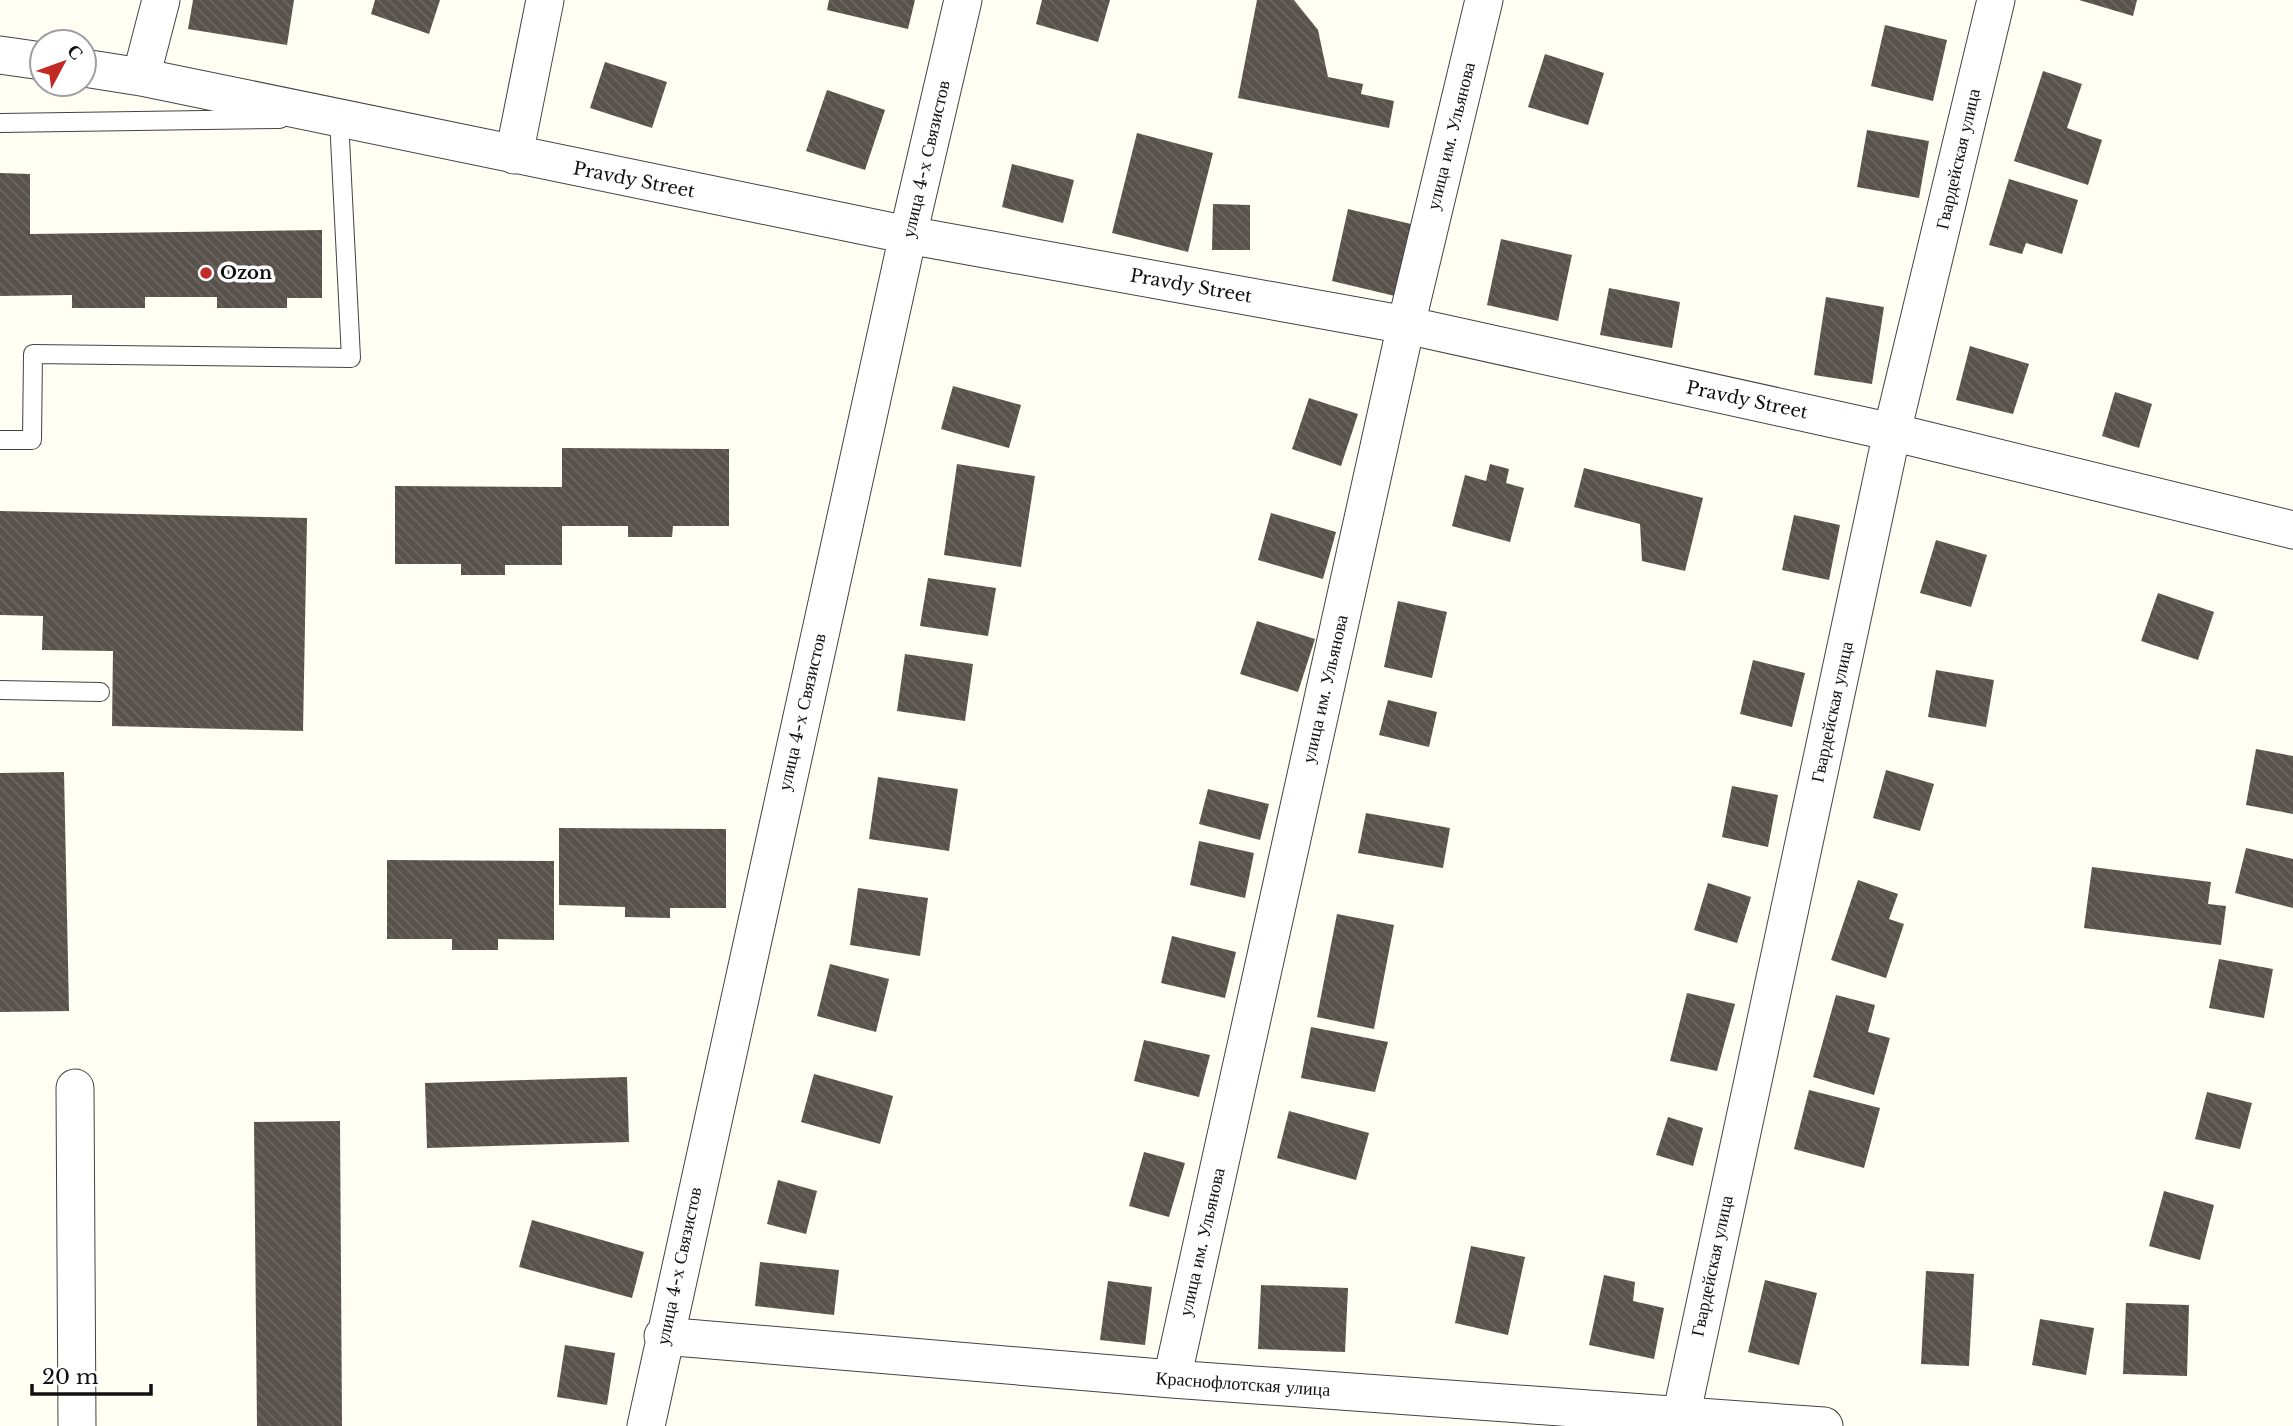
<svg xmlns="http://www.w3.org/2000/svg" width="2293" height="1426" font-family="'Libre Baskerville',serif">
	<defs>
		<pattern id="building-back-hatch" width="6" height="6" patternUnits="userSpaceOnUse" patternTransform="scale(1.75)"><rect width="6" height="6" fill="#59524c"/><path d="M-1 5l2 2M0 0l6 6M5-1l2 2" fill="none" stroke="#6c6661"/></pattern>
	</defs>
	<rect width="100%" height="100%" fill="#fffef3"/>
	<path fill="url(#building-back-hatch)" d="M193 0H294L287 45 188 29Z
		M375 0H440L429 34 371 14Z
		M829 0H915L908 29 827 10Z
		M1042 0H1110L1098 42 1036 24Z
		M1257 0H1294L1318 30 1328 77 1363 84 1361 94 1394 101 1389 128 1238 98Z
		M2079 0H2137L2133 16Z
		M1885 25 1947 40 1933 101 1871 86Z
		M1545 54 1604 73 1588 125 1528 107Z
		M605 62 667 82 652 128 590 108Z
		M2043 71 2082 84 2067 128 2102 140 2088 185 2014 161Z
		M827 90 885 110 865 170 806 151Z
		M1867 130 1929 141 1919 198 1857 187Z
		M1137 133 1213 153 1188 252 1112 233Z
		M1012 164 1074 180 1063 223 1002 207Z
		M0 173 30 174V234L322 230V298H287V308H217V297H145V308H72V295L0 296Z
		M2009 179 2078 200 2062 254 2026 243 2022 254 1989 245Z
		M1213 204 1250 205V250H1212Z
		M1348 209 1411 224 1395 296 1332 281Z
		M1501 239 1572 255 1558 321 1487 305Z
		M1609 288 1680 302 1672 348 1600 335Z
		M1826 297 1884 307 1872 384 1814 375Z
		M1970 346 2029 364 2013 414 1956 400Z
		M953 386 1021 405 1009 448 941 429Z
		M2115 392 2152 404 2139 448 2102 436Z
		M1309 398 1358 414 1341 466 1292 449Z
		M562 448 729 449V526H673L672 537H628V526H562V565H505V575H461V564H395V486L562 487Z
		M957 464 1035 476 1021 567 944 555Z
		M1490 464 1509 469 1506 483 1524 488 1510 542 1452 526 1465 475 1486 481Z
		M1584 468 1703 498 1685 571 1642 561 1640 524 1574 507Z
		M0 511 307 518 303 731 112 726 113 651 42 650 43 616 0 615Z
		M1271 513 1336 532 1323 579 1258 560Z
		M1794 515 1840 525 1829 580 1782 570Z
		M1936 540 1987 555 1971 607 1920 593Z
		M928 578 996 588 988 636 920 626Z
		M2158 593 2214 612 2198 660 2141 641Z
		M1398 601 1447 612 1432 678 1384 667Z
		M1257 621 1315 639 1298 692 1240 674Z
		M905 654 973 664 965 721 897 711Z
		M1753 660 1805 673 1792 727 1740 714Z
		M1936 670 1994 680 1986 727 1928 717Z
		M1388 700 1437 712 1429 747 1379 735Z
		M2256 749 2293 756V814L2246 805Z
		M1886 770 1934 784 1920 831 1873 818Z
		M64 772 69 1011 0 1012V773Z
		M878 777 958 789 949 851 869 839Z
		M1732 786 1778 795 1768 847 1722 837Z
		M1208 789 1269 804 1260 840 1199 824Z
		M1366 813 1450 828 1443 868 1358 853Z
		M559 828 726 829V908H670V918L625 917V907L559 905Z
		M1199 841 1254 853 1245 898 1190 885Z
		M2246 848 2293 859V908L2235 893Z
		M387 860 554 861V940L498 939V950H452V939H387Z
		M2092 867 2211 882 2208 904 2226 906 2221 945 2084 928Z
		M1858 880 1898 894 1889 919 1904 924 1886 978 1831 960Z
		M1708 883 1751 897 1737 943 1694 930Z
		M858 888 928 898 920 956 850 945Z
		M1337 914 1394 925 1374 1029 1317 1017Z
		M1172 936 1236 952 1225 998 1161 983Z
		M2219 959 2273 969 2264 1018 2209 1008Z
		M830 964 889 979 876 1032 817 1016Z
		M1687 993 1735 1004 1717 1071 1670 1061Z
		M1836 995 1875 1005 1868 1032 1890 1038 1874 1095 1813 1077Z
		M1311 1027 1388 1042 1375 1092 1301 1078Z
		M1144 1040 1210 1055 1199 1097 1134 1081Z
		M814 1074 893 1096 880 1144 801 1122Z
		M627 1077 629 1142 427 1148 425 1083Z
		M1809 1090 1880 1108 1864 1168 1794 1149Z
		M2207 1092 2252 1103 2240 1149 2195 1139Z
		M1289 1111 1369 1133 1356 1180 1277 1158Z
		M1668 1117 1703 1128 1693 1166 1656 1155Z
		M340 1121 342 1426H257L254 1122Z
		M1144 1152 1185 1163 1169 1217 1129 1206Z
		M778 1180 817 1191 806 1234 767 1224Z
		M2164 1191 2214 1205 2200 1260 2149 1246Z
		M532 1220 644 1252 632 1298 519 1267Z
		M1471 1246 1525 1257 1508 1335 1455 1323Z
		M760 1262 839 1270 834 1315 755 1306Z
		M1926 1271 1974 1274 1969 1366 1921 1364Z
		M1604 1275 1635 1282 1633 1301 1664 1308 1654 1359 1589 1345Z
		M1765 1280 1817 1293 1799 1365 1748 1352Z
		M1108 1281 1152 1287 1145 1345 1100 1340Z
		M1261 1285 1348 1288 1345 1352 1258 1349Z
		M2126 1303 2189 1305 2187 1376 2123 1374Z
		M2040 1319 2094 1328 2086 1375 2032 1365Z
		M565 1345 615 1353 607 1405 557 1397Z"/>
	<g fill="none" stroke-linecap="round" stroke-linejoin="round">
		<defs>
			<path id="lane" d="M0 123 280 119
				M0 440H32L33 354 351 358 339 119H333
				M0 690 100 692"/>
			<path id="street" d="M0 55 42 61
				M84 68 141 77 908 235 1406 325 1892 432 2293 530
				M141 77 161 0
				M514 155 545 0
				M75 1088 77 1426
				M663 1336 1172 1379 1824 1426
				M1172 1379 1406 325 1484 0
				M646 1426 908 235 963 0
				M1679 1426 1892 432 1996 0"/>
		</defs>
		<use href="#lane" stroke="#434343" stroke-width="20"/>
		<use href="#street" stroke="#434343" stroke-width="39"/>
		<use href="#lane" stroke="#fff" stroke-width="18"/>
		<use href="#street" stroke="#fff" stroke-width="37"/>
	</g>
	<circle fill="#c22a26" stroke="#fff" stroke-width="2.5" cx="206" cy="273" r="7"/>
	<g text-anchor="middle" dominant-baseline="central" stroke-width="7" stroke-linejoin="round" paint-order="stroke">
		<g font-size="18" fill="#101010" stroke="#fff">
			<text transform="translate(1451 136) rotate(-76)">улица им. Ульянова</text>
			<text transform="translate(926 159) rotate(-77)">улица 4-х Связистов</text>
			<text transform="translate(1958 159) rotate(-77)">Гвардейская улица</text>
			<text transform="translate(634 180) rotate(11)">Pravdy Street</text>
			<text transform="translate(1191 286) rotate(10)">Pravdy Street</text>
			<text transform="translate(1747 400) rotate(12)">Pravdy Street</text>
			<text transform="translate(1325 689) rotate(-77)">улица им. Ульянова</text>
			<text transform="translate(802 712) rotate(-77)">улица 4-х Связистов</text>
			<text transform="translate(1832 712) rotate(-78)">Гвардейская улица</text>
			<text transform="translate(1202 1242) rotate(-77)">улица им. Ульянова</text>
			<text transform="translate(679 1266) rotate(-78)">улица 4-х Связистов</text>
			<text transform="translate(1712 1266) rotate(-78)">Гвардейская улица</text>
			<text transform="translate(1243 1384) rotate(4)">Краснофлотская улица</text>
		</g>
		<g font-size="18" font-weight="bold" fill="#101010" stroke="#fff" text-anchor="start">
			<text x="220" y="273">Ozon</text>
		</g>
	</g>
	<g transform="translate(63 63) rotate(49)"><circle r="33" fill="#ffffff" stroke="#9f9f9f" stroke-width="2"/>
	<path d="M0-5L12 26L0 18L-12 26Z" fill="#c22a26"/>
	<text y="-10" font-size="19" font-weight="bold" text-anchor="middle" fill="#101010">С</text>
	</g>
	<path d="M32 1384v10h119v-10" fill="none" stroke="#101010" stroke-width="3.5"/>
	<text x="42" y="1384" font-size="21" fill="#101010" stroke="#ffffff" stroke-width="5" paint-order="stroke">20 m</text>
</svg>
